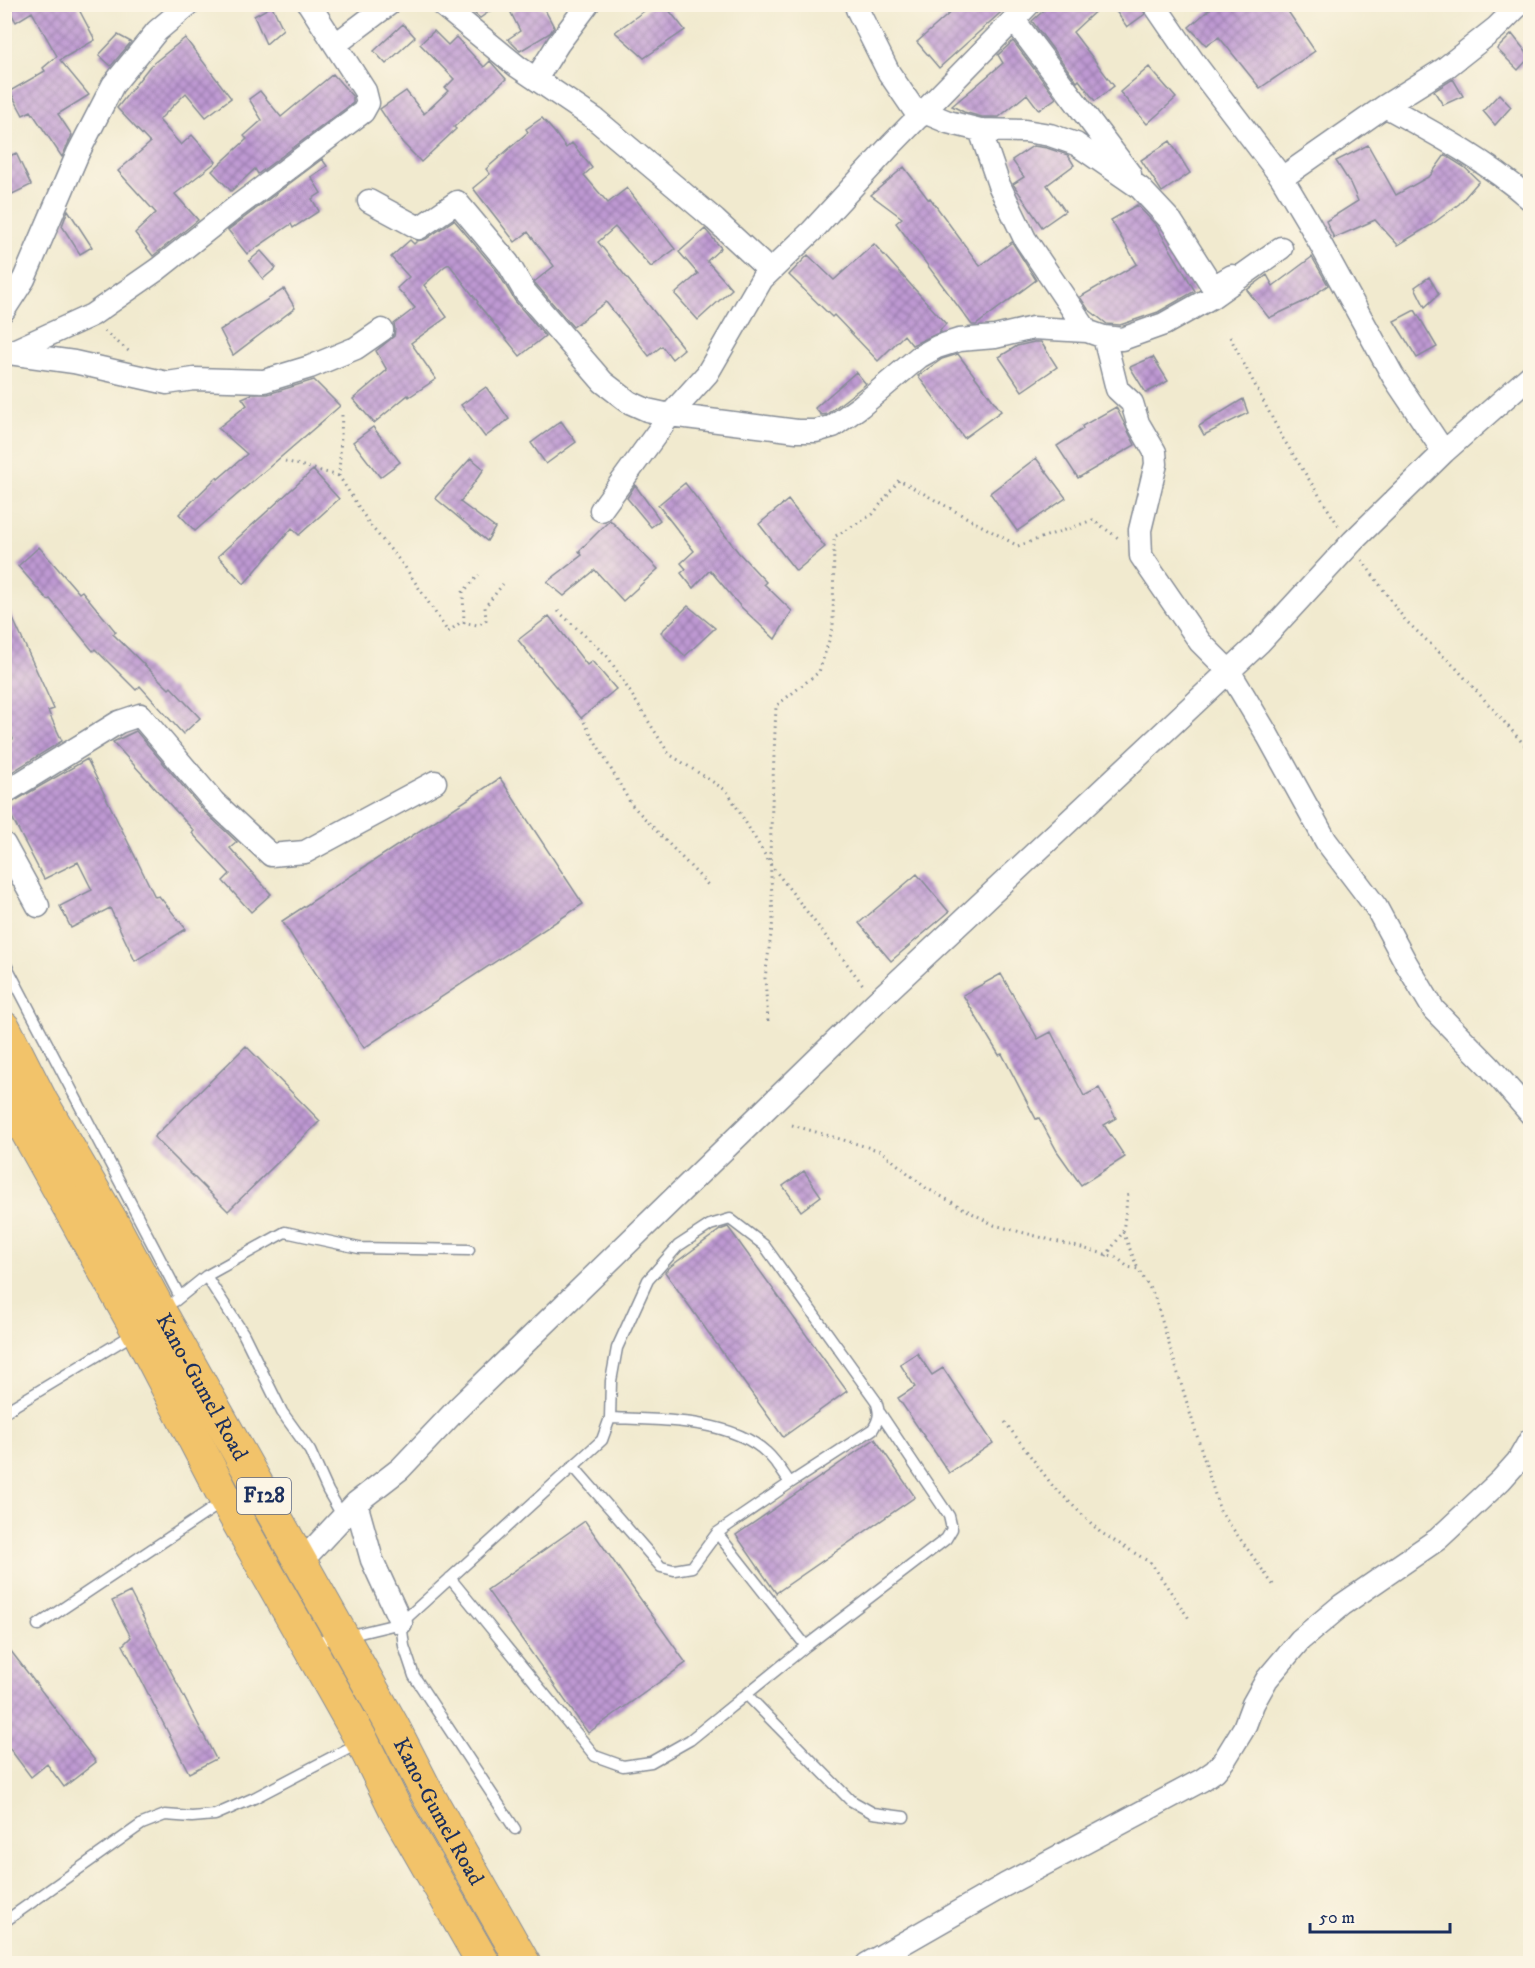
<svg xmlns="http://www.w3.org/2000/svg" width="1535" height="1968" font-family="'IM FELL DW Pica',serif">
	<defs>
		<pattern id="building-cross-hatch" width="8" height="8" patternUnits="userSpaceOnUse" patternTransform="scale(1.5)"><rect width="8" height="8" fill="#be99d2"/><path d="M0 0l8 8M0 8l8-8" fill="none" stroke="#9a7dae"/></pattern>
	</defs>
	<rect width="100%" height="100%" fill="#fcf5e5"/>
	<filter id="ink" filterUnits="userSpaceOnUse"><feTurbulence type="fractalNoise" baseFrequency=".0167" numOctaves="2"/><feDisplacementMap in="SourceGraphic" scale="12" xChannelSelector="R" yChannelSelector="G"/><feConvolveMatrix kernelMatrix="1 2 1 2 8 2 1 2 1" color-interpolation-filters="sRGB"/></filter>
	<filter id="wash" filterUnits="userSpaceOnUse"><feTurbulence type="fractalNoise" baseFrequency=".008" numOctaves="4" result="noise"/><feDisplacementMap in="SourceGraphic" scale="24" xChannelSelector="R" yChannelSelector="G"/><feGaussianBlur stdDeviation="1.35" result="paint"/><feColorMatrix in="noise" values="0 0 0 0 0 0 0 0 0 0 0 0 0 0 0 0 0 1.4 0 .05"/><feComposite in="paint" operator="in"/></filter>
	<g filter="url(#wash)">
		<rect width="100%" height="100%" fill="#f1eacf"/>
		<g id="blocks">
			<path fill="url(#building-cross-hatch)" d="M6 4H76L95 40 60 60 89 95 58 114 72 135 62 157 31 111 23 115 10 91 45 71 43 68 57 56 32 12 16 22Z
				M463 4H500L480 18Z
				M521 4H539L546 12 554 27 550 33 520 51 508 39 520 31 511 13Z
				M654 4H664L685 30 644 58 615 32Z
				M960 4H1010L939 68 917 42Z
				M1051 4H1103L1073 32 1114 86 1095 101 1079 80 1077 82 1032 21Z
				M1111 4H1141L1145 14 1127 27Z
				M1216 4H1283L1315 51 1260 88 1219 37 1206 45 1189 27Z
				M272 6 283 29 266 44 254 16Z
				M403 24 415 37 386 64 374 51Z
				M434 31 448 45 456 37 484 67 490 61 506 79 454 127 456 129 421 162 402 142 380 109 406 91 424 114 448 91 445 88 454 79 420 44Z
				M1512 34 1530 57 1518 70 1497 49Z
				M118 35 131 42 111 66 99 55Z
				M185 38 231 98 206 117 186 93 159 120 181 145 192 135 216 162 175 194 198 220 153 256 135 233 156 213 118 171 150 143 117 108 150 66Z
				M1013 41 1056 98 1039 110 1027 94 999 117H982L964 112 952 106 1003 63 998 55Z
				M1149 67 1176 98 1147 124 1120 92Z
				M333 74 353 97V103L258 174 255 169 231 191 212 171 247 139 244 136 262 120 249 99 260 91 281 117Z
				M1453 79 1463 96 1443 105 1434 91Z
				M1499 94 1511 107 1495 125 1483 111Z
				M542 118 555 133 566 148 572 143 592 168 584 175 608 203 627 188 675 249 651 267 615 227 598 242 684 349 672 359 662 346 649 356 606 302 573 327 534 282 554 266 528 232 515 242 473 188 490 174 486 169 528 132 526 129Z
				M1170 141 1190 173 1162 192 1141 160Z
				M1368 145 1396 195 1430 176 1445 155 1464 167 1479 181 1459 204 1431 225 1398 245 1375 220 1334 238 1326 221 1358 201 1350 183 1336 161Z
				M1033 146 1047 148 1068 155 1074 165 1047 185 1065 211 1042 227 1013 184 1024 177 1012 160Z
				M16 153 31 185 4 198V159Z
				M322 159 327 166 311 177 321 193 312 199 319 211 293 228 291 224 247 254 228 230Z
				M904 167 928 199 930 198 980 266 1012 242 1036 280 976 325H972L896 223 902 218 871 195Z
				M1137 205 1156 225 1195 291 1158 312 1120 325 1107 324 1088 309 1080 297 1137 264 1111 220Z
				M68 210 92 247 80 254 62 226Z
				M454 220 497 271 515 301 545 336 520 356 477 303 478 302 449 264 445 266 424 285 447 317 411 343 436 379 409 397 408 395 374 423 353 399 387 370 376 351 394 336 395 329 394 324 415 308 397 288 409 277 391 257 410 240 414 244 417 241 426 239Z
				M705 229 721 248 707 261 732 289 698 320 675 294 698 274 679 252Z
				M874 244 946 324 940 330 941 332 912 345 904 335 878 361 834 315 832 317 789 275 808 255 834 280Z
				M261 251 276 268 263 279 249 261Z
				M1312 257 1328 285 1307 300 1269 318 1247 290 1267 275 1273 286Z
				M1429 277 1439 294 1425 307 1415 287Z
				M284 289 295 308 233 355 220 330Z
				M1415 310 1437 347 1417 358 1394 321Z
				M1034 342H1041L1057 367 1022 391 999 357 1017 346Z
				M958 354 1001 411 964 438 918 376 942 359Z
				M1153 357 1168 381 1146 393 1130 367Z
				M856 372 866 384 827 414 821 415 815 408Z
				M314 380 340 406 195 531 179 514 217 477 218 479 247 454 218 428 247 405 242 398 252 394H268Z
				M486 387 509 419 485 437 461 405Z
				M1243 399 1248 413 1204 435 1199 426Z
				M1116 407 1135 445 1078 478 1057 446 1083 429 1082 426Z
				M561 421 576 442 546 464 531 443Z
				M373 427 400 462 380 477 353 442Z
				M471 458 484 469 460 502 495 528 487 541 435 498Z
				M1036 458 1066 498 1017 531 990 493Z
				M313 470 339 499 299 535 292 528 244 584 218 556Z
				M685 483 738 552 766 582 764 584 792 611 775 639 740 606 710 570 693 588 681 573 686 569 681 563 694 551 658 505Z
				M635 485 660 520 651 527 627 498Z
				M788 500 825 547 796 571 759 524Z
				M610 520 658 569 623 601 595 570 564 596 547 582 582 555 579 551Z
				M39 547 79 593 82 591 116 632 113 634 169 689 171 687 200 718 183 734 140 686 136 690 95 649 93 651 50 599 48 600 18 566Z
				M4 599 54 709 48 711 62 741 4 777V743L13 739 4 720Z
				M688 606 715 628 685 656 661 632Z
				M549 616 587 665 592 661 616 689 581 718 518 640Z
				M136 731 204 811 237 842 230 848 271 894 251 912 223 881 230 874 192 833 194 831 113 742Z
				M87 759 155 897 159 896 186 929 135 961 110 908 71 928 60 906 92 890 78 862 44 879 6 806Z
				M500 778 583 904 364 1048 282 921Z
				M917 874 949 912 891 961 859 923Z
				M1001 974 1038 1039 1051 1032 1084 1096 1099 1088 1116 1118 1104 1125 1125 1157 1081 1185 1057 1151 1039 1118 1036 1119 1002 1054 999 1055 963 995Z
				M246 1046 320 1121 228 1211 154 1137Z
				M804 1171 821 1196 801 1211 783 1186Z
				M728 1227 847 1391 783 1437 665 1272 671 1266 720 1230Z
				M917 1353 932 1375 943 1368 993 1443 949 1473 898 1398 915 1387 900 1364Z
				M875 1439 915 1497 776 1593 736 1535Z
				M585 1521 686 1663 588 1733 487 1590Z
				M130 1592 216 1759 189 1773 123 1645 131 1637 112 1601Z
				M4 1642 96 1762 64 1787 47 1764 31 1777 4 1741Z"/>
		</g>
	</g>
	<g filter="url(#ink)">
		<use href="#blocks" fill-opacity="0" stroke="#868c96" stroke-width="1.5"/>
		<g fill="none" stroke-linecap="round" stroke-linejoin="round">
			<defs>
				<path id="service" d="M4 961 180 1297
					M206 1276 285 1232 359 1248 469 1250
					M175 1301 206 1276 243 1333 282 1412 310 1451 328 1491 343 1517
					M4 1412 135 1333
					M610 1418C657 1420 730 1418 767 1453 776 1461 783 1473 790 1483
					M717 1533 806 1646
					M450 1578 595 1756 623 1766 651 1762 690 1740 806 1646 946 1539 952 1529 949 1516 880 1413
					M401 1623 404 1646 414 1676 515 1829
					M38 1625 224 1501
					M311 1642 343 1637 401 1623 602 1440 610 1418 611 1381 617 1348 648 1280 678 1246 710 1225 730 1219 764 1245 876 1401C880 1413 880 1418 873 1429L790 1483 717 1533 692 1567 674 1570 661 1567 573 1466
					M747 1695 850 1800 873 1813 904 1817
					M4 1922 142 1824 165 1815 192 1817 215 1815 254 1798 359 1743"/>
				<path id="minor" d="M441 4 518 67 595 119 715 220 770 271
					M858 4 857 9 889 73 919 117
					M1154 4 1193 61 1282 178 1310 225 1393 376 1444 452
					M1014 20 1130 174
					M336 44 389 4
					M536 79 558 44 588 4
					M1385 106C1436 134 1487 161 1530 199
					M924 112 948 122 980 130 1025 131 1050 135 1076 144 1140 188 1171 221 1213 287 1232 276
					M980 130 999 185 1025 239 1087 331
					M1282 178 1385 106 1444 69 1496 28 1520 4
					M369 201 419 228 457 202 508 263 525 292 603 382 629 402 647 410 670 415 797 431H816L833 426 861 406 919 357 937 347 959 340 995 337 1033 328 1087 331 1104 337 1122 339 1164 324 1212 297 1281 248
					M4 310 24 279 78 153 113 85 157 31 189 4
					M1104 337 1117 389 1132 403 1138 423 1155 452 1156 464 1140 530 1141 556 1200 642 1229 671 1268 736 1326 841 1376 907 1406 963 1434 1010 1489 1066 1530 1113
					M11 352 92 315 158 269 235 208 363 112 368 103 365 91 309 4
					M9 353 74 362 167 383 194 379 264 381 310 367 356 348 382 330
					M601 510 670 415 707 374 762 279 812 231 891 145 1029 4
					M4 793 119 722 140 715 214 802 271 855 305 852 435 782
					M4 844 38 906
					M356 1503 372 1560 401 1623
					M301 1562 356 1503 400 1469 457 1409 876 1002 1259 643 1353 541 1444 452 1530 376
					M867 1964 1005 1885 1202 1780 1215 1771 1225 1759 1244 1728 1253 1704 1267 1679 1300 1640 1342 1605 1438 1539 1501 1480 1518 1461 1530 1440"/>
				<g id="primary">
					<path id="s1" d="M4 1028 41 1101 113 1224 160 1312 392 1725 428 1795 524 1964"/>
					<path d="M4 1090 138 1331 226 1500 362 1741 397 1812 484 1964"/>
				</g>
			</defs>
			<use href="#service" stroke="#868c96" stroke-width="13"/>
			<use href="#minor" stroke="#868c96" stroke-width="25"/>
			<use href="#primary" stroke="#868c96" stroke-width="35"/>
			<path stroke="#868c96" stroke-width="3" stroke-dasharray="1.5 4.5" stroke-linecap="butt" d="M104 331 131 353
				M1230 337 1282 437 1340 528
				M342 415 339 476 370 525 405 567 448 632 461 622 478 625 486 620 485 607 503 584
				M285 461 339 476
				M1362 560 1405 620 1456 668 1530 751
				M558 611 608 657 669 754 727 791 771 865 864 986
				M464 623 463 592 479 575
				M584 722 631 804 708 885
				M768 1021 765 978 773 920 770 854 776 706 819 672 833 628 834 537 873 514 899 480 1018 546 1093 520 1121 540
				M792 1125 881 1151 926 1188 994 1225 1116 1257 1128 1267 1138 1269 1154 1295 1220 1511 1274 1586
				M1123 1232 1138 1269
				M1106 1256 1123 1232 1128 1193
				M1005 1422 1052 1485 1100 1532 1151 1563 1190 1620"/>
			<use href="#service" stroke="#fff" stroke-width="10"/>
			<use href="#minor" stroke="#fff" stroke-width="22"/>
			<use href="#primary" stroke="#f2c36a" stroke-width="33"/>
		</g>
	</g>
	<g text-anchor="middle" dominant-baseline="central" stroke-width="4.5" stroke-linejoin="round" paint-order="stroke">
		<rect fill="#fcf5e5" stroke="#5e6a86" stroke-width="1.5" x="237" y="1478" width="54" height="36" rx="4.5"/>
		<g font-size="21" font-weight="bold" fill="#1b2f5e">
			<text x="264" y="1496">F128</text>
		</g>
		<g font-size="22" fill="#1b2f5e" stroke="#fcf5e5">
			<text stroke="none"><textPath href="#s1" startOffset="410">Kano-Gumel Road</textPath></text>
			<text stroke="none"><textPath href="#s1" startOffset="896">Kano-Gumel Road</textPath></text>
		</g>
	</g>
	<rect width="1535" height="1968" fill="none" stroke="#fcf5e5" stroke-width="24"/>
	<path d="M1310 1923v9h140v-9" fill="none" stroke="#1b2f5e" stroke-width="3"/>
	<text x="1319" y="1923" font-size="18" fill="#1b2f5e" stroke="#fcf5e5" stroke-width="4.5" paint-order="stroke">50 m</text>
</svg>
